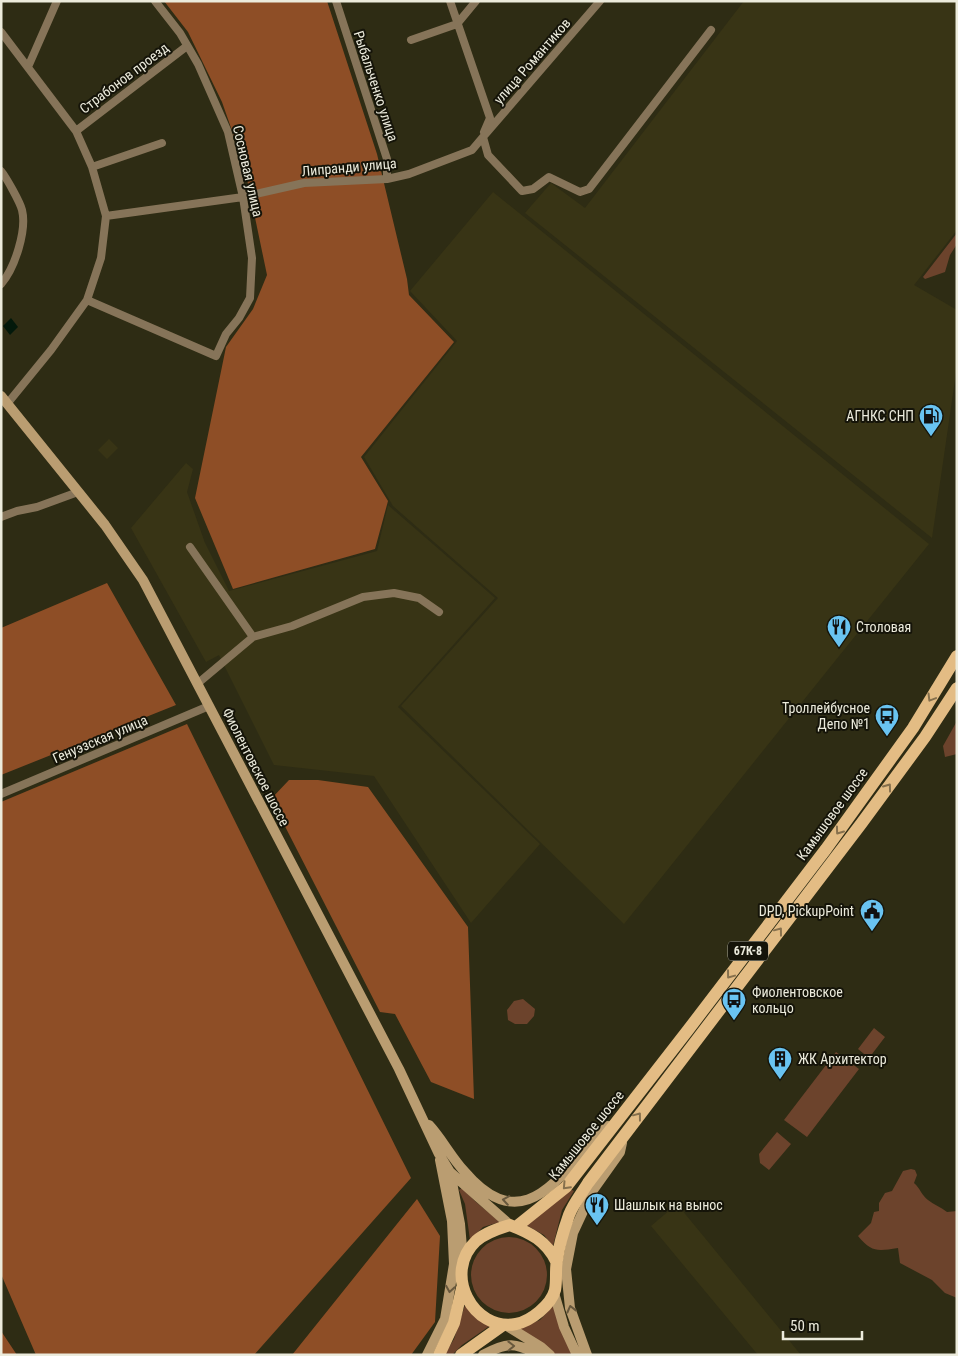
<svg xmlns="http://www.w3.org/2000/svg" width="958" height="1356" font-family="'Roboto Condensed',sans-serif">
	<rect width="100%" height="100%" fill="#2e2c14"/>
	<path fill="#383415" d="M744 1H957V230L914 285 957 310V366L932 538 525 213 551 183 585 208Z
		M493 192 929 544 624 924 401 706 498 598 393 506 364 457 457 341 410 291Z
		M109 439 118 448 107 459 98 450Z
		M186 463 193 469 187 492 205 543 229 591 377 551 388 505 495 598 398 707 540 844 471 923 374 776 274 765 219 655 206 662 131 528Z
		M677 1204 801 1355H758L651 1226Z"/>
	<path fill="#6c432c" d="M957 233V244L950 255 945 272 925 279 923 277Z
		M957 721V754L945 757 943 746Z
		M523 999 535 1009 534 1016 527 1024H515L508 1020 507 1010 514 1001Z
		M874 1028 885 1037 869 1058 858 1049Z
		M836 1052 859 1069 807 1137 784 1120Z
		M777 1132 791 1144 769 1170 760 1163 759 1154Z
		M911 1169 915 1170 917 1175 914 1183C920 1188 922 1196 928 1200 934 1205 941 1207 947 1212L957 1211V1298L945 1293 932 1280 900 1263 898 1248C878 1251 872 1253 858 1236L871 1223 874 1212 879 1211V1203L885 1193 892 1191 903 1171Z
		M462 1188 476 1202 500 1222 483 1227 470 1240 465 1204 459 1190Z
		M570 1189 574 1191 562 1210 553 1246 544 1235 526 1225Z
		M471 1275a38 38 0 1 1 76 0a38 38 0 1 1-76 0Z
		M465 1305 491 1325 462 1345 452 1355H444L454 1339Z
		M553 1306 572 1355H554L518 1329 540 1320Z"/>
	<path fill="#8e4e26" d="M164 1H327L377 154 407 279 409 295 454 342 361 457 388 501 375 549 233 589 195 498 226 347 253 309 267 275 244 165 222 102 188 32Z
		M107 583 176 705 1 775V628Z
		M187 724 411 1178 254 1355H36L1 1274V802Z
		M289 780H318L368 787 468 927 474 1099 431 1082 395 1014 380 1012 271 799Z
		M417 1199 440 1236 435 1322 411 1355H292Z
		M1 1331 17 1355H1Z"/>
	<path fill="#03190b" d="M11 318 18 327 10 335 3 326Z"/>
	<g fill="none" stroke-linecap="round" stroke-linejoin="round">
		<path stroke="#867459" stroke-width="8" d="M336 1 387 159V179
			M450 1 490 118 484 132
			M1 32 76 131 92 167 106 216 101 258 87 300 51 350 7 404
			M411 40 457 24 476 1
			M28 67 57 1
			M76 131 187 46
			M483 137 600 1
			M92 167 162 143
			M1 171C6 177 20 202 22 210 27 230 15 268 1 284
			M106 216 243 197 304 183 387 179 409 174 472 150 483 137 488 155 522 191 533 189 549 177 580 192 589 189 711 30
			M87 300 216 356 226 334 239 318 250 298 252 258 243 197 228 132 198 64 180 33 155 1
			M1 517 17 511 37 507 78 492
			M190 547 253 637
			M197 684 253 637 292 626 363 597 394 593 419 598 439 612
			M1 794 209 706"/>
		<path stroke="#ba9d71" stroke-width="10" d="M1 396 105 525 143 580 399 1069 439 1154 450 1172 510 1225
			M429 1125C442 1139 451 1157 464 1171 527 1245 562 1168 608 1126
			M450 1172 460 1224 463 1260
			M554 1293 564 1327 577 1355
			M507 1326 541 1347 550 1355
			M427 1355 445 1319 454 1264 452 1221 440 1160
			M483 1355C507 1342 515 1342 539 1355
			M587 1355 570 1308 566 1269 573 1233 593 1190 620 1152 622 1143"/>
		<path stroke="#e3bc84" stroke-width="12" d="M516 1227 566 1187 688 1030 826 849 913 728 957 656
			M556 1261C546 1241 531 1233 510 1225 497 1229 485 1233 476 1241 442 1273 473 1332 516 1324 531 1321 551 1305 555 1290 557 1280 555 1270 557 1260 559 1245 564 1229 569 1215 573 1204 582 1193 588 1183L861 824 925 737 957 688
			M439 1355 454 1323 462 1288
			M461 1355 503 1325"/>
	</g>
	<defs><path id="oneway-chevron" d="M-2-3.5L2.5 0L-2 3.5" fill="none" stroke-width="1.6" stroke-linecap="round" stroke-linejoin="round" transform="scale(1.25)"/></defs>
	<g stroke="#86704d">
		<use href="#oneway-chevron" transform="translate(931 698) rotate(121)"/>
		<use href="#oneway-chevron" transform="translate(888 787) rotate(-54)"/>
		<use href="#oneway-chevron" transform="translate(839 831) rotate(126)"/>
		<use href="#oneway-chevron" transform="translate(779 931) rotate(-53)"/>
		<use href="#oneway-chevron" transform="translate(730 975) rotate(127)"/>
		<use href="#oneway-chevron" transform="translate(638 1116) rotate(-53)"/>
		<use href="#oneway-chevron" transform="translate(566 1186) rotate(133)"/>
	</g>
	<g stroke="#68583d">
		<use href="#oneway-chevron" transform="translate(506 1200) rotate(-171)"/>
		<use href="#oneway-chevron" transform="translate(450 1289) rotate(99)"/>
		<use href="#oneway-chevron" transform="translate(571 1309) rotate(-104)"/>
		<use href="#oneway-chevron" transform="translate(511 1346) rotate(-1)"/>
	</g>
	<defs>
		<symbol id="fuel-pin" viewBox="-11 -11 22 30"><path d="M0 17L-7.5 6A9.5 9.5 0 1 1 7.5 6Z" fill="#69c3f1" stroke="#151409"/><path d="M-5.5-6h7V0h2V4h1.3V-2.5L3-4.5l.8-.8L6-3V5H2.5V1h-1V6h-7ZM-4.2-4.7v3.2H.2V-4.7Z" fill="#111"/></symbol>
		<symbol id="restaurant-pin" viewBox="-11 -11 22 30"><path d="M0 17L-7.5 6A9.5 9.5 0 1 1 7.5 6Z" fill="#69c3f1" stroke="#151409"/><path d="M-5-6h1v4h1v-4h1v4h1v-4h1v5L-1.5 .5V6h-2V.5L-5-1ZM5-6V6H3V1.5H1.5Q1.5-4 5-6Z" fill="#111"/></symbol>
		<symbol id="bus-pin" viewBox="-11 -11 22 30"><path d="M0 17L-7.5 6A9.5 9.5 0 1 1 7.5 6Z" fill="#69c3f1" stroke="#151409"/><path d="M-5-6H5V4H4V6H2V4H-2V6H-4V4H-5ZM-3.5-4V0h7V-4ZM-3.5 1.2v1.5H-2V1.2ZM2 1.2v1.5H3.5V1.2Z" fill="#111"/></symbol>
		<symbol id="civic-pin" viewBox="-11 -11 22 30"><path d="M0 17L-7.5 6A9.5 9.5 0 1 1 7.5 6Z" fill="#69c3f1" stroke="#151409"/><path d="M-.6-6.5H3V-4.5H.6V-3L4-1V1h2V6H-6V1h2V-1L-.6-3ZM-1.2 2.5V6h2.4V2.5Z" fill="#111"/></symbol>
		<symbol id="building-pin" viewBox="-11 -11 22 30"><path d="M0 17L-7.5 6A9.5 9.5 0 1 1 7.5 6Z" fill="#69c3f1" stroke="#151409"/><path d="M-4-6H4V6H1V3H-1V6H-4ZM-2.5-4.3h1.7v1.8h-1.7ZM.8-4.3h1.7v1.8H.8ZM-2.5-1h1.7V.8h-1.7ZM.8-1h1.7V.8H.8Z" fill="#111"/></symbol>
	</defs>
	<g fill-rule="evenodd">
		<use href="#fuel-pin" x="917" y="402" width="28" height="38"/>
		<use href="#restaurant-pin" x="825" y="613" width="28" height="38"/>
		<use href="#bus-pin" x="873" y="702" width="28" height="38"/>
		<use href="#civic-pin" x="858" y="897" width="28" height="38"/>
		<use href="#bus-pin" x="720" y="986" width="28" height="38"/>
		<use href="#building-pin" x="766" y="1045" width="28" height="38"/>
		<use href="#restaurant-pin" x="583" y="1191" width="28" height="38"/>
	</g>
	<g text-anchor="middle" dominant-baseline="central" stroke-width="4" stroke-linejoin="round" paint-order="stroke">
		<rect fill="#151409" stroke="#acaa9d" stroke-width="1" x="728" y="941.5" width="40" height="19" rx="4"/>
		<g font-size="12" font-weight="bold" fill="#ecebdc">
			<text x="748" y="951">67К-8</text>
		</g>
		<g font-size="14" fill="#ecebdc" stroke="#151409">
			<text transform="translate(532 61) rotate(-49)">улица Романтиков</text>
			<text transform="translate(124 78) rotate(-37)">Страбонов проезд</text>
			<text transform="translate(376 86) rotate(72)">Рыбальченко улица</text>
			<text transform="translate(349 167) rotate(-5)">Липранди улица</text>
			<text transform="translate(248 171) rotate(77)">Сосновая улица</text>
			<text transform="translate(100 739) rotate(-23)">Генуэзская улица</text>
			<text transform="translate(256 767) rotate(63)">Фиолентовское шоссе</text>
			<text transform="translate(832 814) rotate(-54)">Камышовое шоссе</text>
			<text transform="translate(586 1135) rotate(-51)">Камышовое шоссе</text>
		</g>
		<g font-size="14" fill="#ecebdc" stroke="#151409" text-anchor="start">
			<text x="914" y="416" text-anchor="end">АГНКС СНП</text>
			<text x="856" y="627">Столовая</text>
			<text x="870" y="708" text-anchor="end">Троллейбусное<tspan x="870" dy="16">Депо №1</tspan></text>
			<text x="854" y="911" text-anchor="end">DPD, PickupPoint</text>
			<text x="752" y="992">Фиолентовское<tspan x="752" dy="16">кольцо</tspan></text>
			<text x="798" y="1059">ЖК Архитектор</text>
			<text x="614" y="1205">Шашлык на вынос</text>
		</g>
	</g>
	<rect width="958" height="1356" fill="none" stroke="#ecebdc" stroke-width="5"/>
	<path d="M783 1331v8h79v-8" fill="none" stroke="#ecebdc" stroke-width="2.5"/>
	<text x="790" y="1331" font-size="15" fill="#ecebdc" stroke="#151409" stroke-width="4" paint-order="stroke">50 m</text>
</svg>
